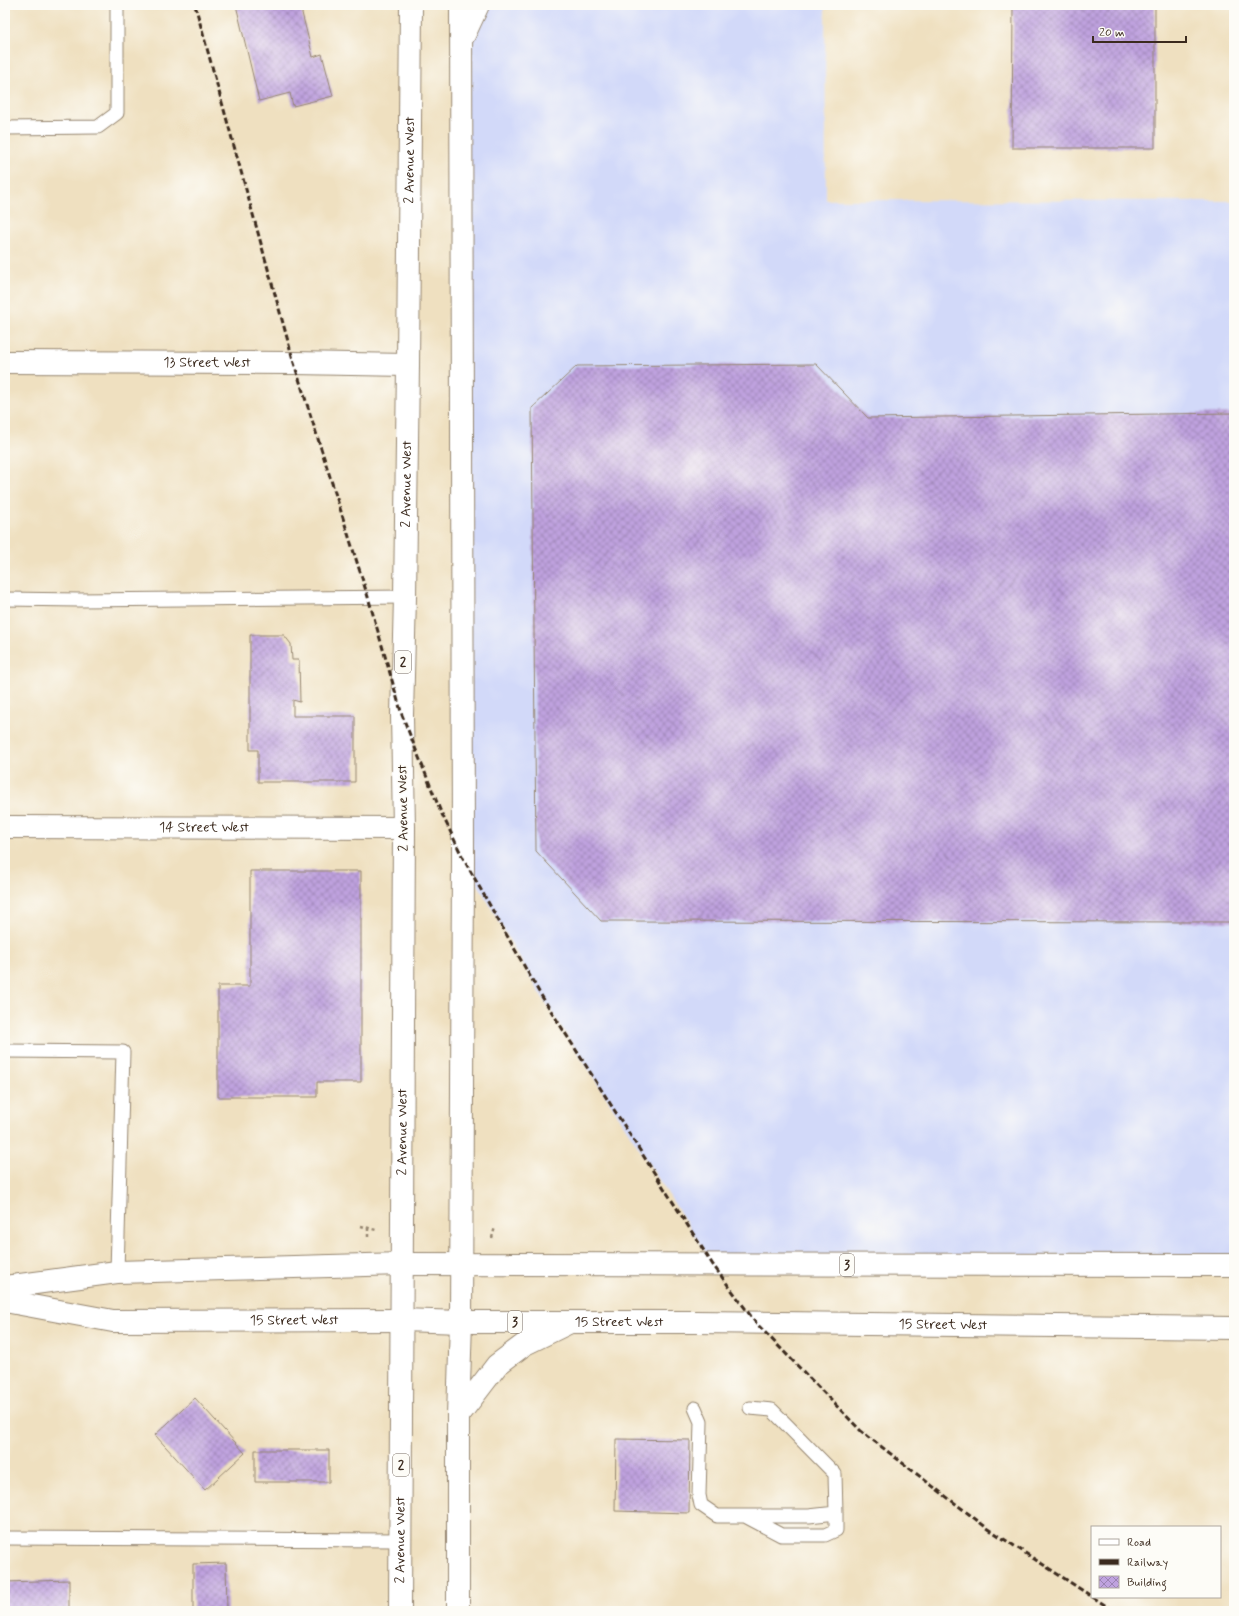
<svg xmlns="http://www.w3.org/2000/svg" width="1239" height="1616" font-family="Mynerve,sans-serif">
	<defs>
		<pattern id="building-cross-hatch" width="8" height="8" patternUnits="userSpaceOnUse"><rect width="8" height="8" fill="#bfa2df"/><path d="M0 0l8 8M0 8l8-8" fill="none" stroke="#9c84b4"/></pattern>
	</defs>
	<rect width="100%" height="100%" fill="#fdfcf7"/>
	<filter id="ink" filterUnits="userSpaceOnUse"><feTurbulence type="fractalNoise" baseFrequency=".025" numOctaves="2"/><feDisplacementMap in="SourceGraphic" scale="8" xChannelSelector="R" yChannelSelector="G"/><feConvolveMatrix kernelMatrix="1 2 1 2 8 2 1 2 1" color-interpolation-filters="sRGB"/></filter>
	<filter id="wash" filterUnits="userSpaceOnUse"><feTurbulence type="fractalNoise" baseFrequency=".012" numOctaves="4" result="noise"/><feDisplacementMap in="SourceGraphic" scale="16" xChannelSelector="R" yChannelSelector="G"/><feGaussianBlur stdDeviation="0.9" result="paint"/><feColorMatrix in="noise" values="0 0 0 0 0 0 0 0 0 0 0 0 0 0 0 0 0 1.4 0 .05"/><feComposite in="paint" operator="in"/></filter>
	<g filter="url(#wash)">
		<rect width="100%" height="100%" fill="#efe0c0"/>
		<path fill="#d2d9f9" d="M478 5H825L826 200 1234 201V1266L718 1272 539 992 463 858 461 42Z"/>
		<g id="blocks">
			<path fill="url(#building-cross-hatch)" d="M236 5H300L313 57 322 54 333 96 293 106 290 93 259 101Z
				M1013 5H1155V148H1012Z
				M816 364 868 418 1234 413V922L601 921 536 851 532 408 577 366Z
				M250 635H284L291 644 292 660H299L300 702 293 700V716H355V782H258V750H250Z
				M250 871H361V1082H317V1097H218V986H250Z
				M195 1398 245 1453 205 1490 155 1435Z
				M616 1439 690 1440 689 1513 615 1511Z
				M255 1450H329V1482H255Z
				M226 1563 227 1611H193V1564Z
				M69 1580V1611H5V1582Z"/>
		</g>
	</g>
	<g filter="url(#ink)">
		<use href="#blocks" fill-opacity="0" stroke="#95856f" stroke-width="1"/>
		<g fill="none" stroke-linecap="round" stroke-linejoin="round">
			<defs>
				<path id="service" d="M5 128 98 127 117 113V5
					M5 599 80 600 405 597
					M5 1051 123 1052 117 1272
					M695 1408 701 1422 699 1495 701 1505 717 1516H809L836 1513 835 1474 772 1410 750 1408
					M747 1517 781 1535H825L836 1530V1513
					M5 1538 400 1540"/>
				<g id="minor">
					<path id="s1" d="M5 362 294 363 408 365"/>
					<path id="s2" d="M5 827 404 828"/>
				</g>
				<g id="secondary">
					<path d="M5 1287 117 1272 402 1264"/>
					<path id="s3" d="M5 1301 113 1321 402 1320"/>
				</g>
				<g id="primary">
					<path d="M402 1264 1234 1265"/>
					<path id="s4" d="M402 1320 461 1322H694L1234 1328"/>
				</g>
				<g id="trunk">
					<path d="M464 35 478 5"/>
					<path d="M458 1416 497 1365 525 1344 570 1322"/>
					<path id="s5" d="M400 1611 404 828 402 715 405 597 408 365 411 5"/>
					<path d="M458 1611V1416L461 1322 463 858 461 5"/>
				</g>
			</defs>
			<use href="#service" stroke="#95856f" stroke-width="15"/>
			<use href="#minor" stroke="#95856f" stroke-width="24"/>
			<use href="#secondary" stroke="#95856f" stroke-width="24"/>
			<use href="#primary" stroke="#95856f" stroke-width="24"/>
			<use href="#trunk" stroke="#95856f" stroke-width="24"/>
			<path stroke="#95856f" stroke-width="2.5" stroke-dasharray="3 3" stroke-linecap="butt" d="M361 1226 376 1230
				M368 1228V1238
				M492 1238 495 1227"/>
			<use href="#service" stroke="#fff" stroke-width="13"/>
			<use href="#minor" stroke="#fff" stroke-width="22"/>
			<use href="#secondary" stroke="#fff" stroke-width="22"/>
			<use href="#primary" stroke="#fff" stroke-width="22"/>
			<use href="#trunk" stroke="#fff" stroke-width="22"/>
			<path stroke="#3b2a1e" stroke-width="3" stroke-dasharray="6 3" stroke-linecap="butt" d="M195 5 294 363 368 597 402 715 440 810 463 858 539 992 713 1265 756 1323 861 1431 987 1528 1114 1611"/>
		</g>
	</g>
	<g text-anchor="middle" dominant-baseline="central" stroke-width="3" stroke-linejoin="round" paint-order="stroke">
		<g fill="#fdfcf7" stroke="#75695f" stroke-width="1">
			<rect x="395" y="651" width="16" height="22" rx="3"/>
			<rect x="840" y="1254" width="14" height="22" rx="3"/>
			<rect x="508" y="1311" width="14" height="22" rx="3"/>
			<rect x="393" y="1454" width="16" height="22" rx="3"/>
		</g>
		<g font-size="13" font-weight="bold" fill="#3b2a1e">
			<text x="403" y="662">2</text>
			<text x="847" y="1265">3</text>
			<text x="515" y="1322">3</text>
			<text x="401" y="1465">2</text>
		</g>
		<g font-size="14" fill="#3b2a1e" stroke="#fdfcf7">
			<text stroke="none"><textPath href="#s5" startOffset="1451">2 Avenue West</textPath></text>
			<text stroke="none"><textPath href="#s1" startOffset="202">13 Street West</textPath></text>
			<text stroke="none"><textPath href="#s5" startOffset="1127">2 Avenue West</textPath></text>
			<text transform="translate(403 808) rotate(-91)">2 Avenue West</text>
			<text stroke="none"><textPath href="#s2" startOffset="199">14 Street West</textPath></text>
			<text stroke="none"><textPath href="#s5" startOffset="479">2 Avenue West</textPath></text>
			<text stroke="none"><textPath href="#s3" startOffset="291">15 Street West</textPath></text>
			<text stroke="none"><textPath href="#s4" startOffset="217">15 Street West</textPath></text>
			<text stroke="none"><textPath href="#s4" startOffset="541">15 Street West</textPath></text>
			<text stroke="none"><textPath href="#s5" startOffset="71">2 Avenue West</textPath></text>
		</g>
	</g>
	<rect width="1239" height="1616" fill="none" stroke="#fdfcf7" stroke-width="20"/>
	<rect x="1091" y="1526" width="130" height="72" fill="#fdfcf7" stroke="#afa8a0"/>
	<rect x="1099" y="1539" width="20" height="6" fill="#ffffff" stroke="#afa8a0"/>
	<text x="1127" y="1546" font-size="12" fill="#3b2a1e">Road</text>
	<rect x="1099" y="1559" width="20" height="6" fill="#3b2a1e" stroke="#afa8a0"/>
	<text x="1127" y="1566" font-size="12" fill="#3b2a1e">Railway</text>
	<rect x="1099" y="1576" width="20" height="12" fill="url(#building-cross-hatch)" stroke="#afa8a0"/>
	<text x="1127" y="1586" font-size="12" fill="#3b2a1e">Building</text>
	<path d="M1093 36v6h93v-6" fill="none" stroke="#3b2a1e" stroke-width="2"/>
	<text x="1099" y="36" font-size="12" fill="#3b2a1e" stroke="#fdfcf7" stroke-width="3" paint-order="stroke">20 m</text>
</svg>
